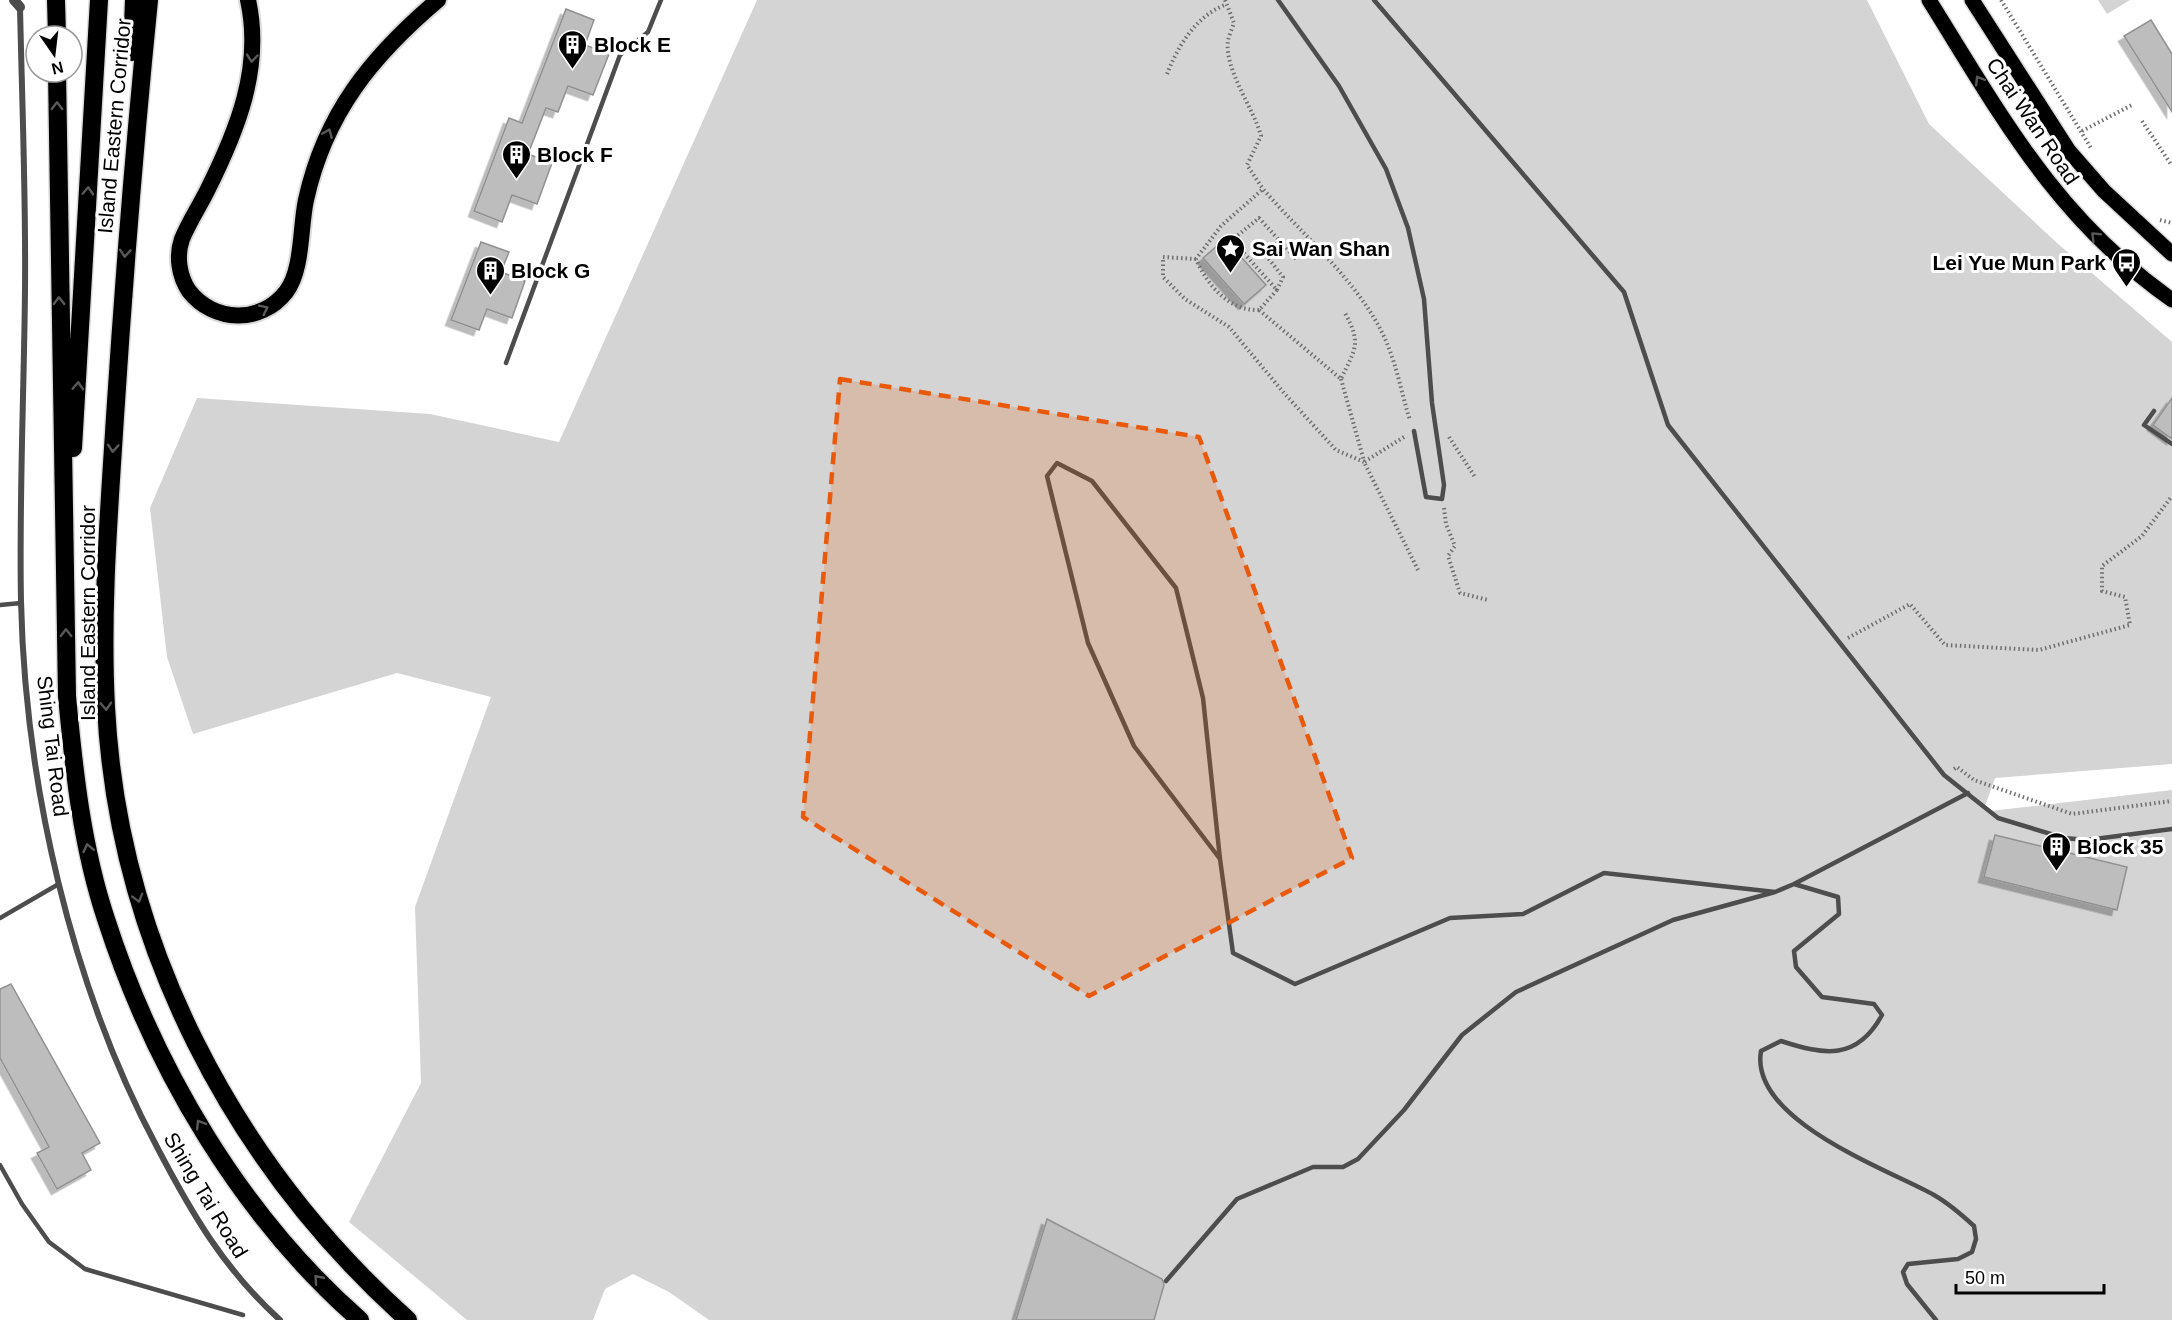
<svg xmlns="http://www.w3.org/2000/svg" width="2172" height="1320" font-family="Arial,sans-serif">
	<defs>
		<filter id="shadow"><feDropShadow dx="-5.5" dy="5.5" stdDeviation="0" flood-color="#0004"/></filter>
	</defs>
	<rect width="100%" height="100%" fill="#fff"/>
	<path fill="#d4d4d4" d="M757 0H1867L1929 124 2057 243 2172 342V764L1995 778 1984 809 1990 811 2172 790V1320H709L669 1292 633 1274 605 1289 593 1320H467L349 1222 421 1083 415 907 491 697 397 673 193 734 167 657 150 508 197 398 430 414 559 442Z
		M2098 0H2130L2107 14Z"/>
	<path fill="#bdbdbd" stroke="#919191" stroke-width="1.5" filter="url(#shadow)" d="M566 9 594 20 585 45 609 54 593 95 568 86 558 112 546 108 528 154 552 163 537 204 512 195 502 222 474 211 509 118 522 123Z
		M2151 20 2172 54V112L2124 36Z
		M1225 239 1266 285 1244 304 1203 258Z
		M481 242 509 252 501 272 525 281 512 318 487 309 479 330 451 320Z
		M2172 398V439L2153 425Z
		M1995 835 2127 867 2117 910 1984 877Z
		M11 984 100 1143 82 1153 91 1170 57 1189 37 1153 49 1147 0 1058V989Z
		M1047 1219 1162 1279 1164 1285 1154 1320H1016Z"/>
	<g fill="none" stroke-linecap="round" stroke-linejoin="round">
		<defs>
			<path id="primary" d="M1929 0C2002 117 2056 218 2172 300
				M1972 0 2069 151 2104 191 2172 254"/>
			<path id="trunk" d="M248 0C263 68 237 131 207 191 199 207 189 222 182 239 176 256 179 276 189 291 214 323 261 324 286 292 303 270 300 227 306 200 325 113 372 56 438 0"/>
			<path id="motorway" d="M56 0 57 36
				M149 0C135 139 124 277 115 417 109 513 101 610 106 707 118 943 233 1163 408 1320
				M132 52 134 0
				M57 72 67 696C74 771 82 847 106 919 154 1068 241 1216 360 1320
				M73 448 99 0"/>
		</defs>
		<use href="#primary" stroke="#dbdbdb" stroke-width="18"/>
		<use href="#trunk" stroke="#dbdbdb" stroke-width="20"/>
		<use href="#motorway" stroke="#dbdbdb" stroke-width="21"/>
		<path stroke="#6f6f6f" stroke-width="4" stroke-dasharray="1.5 3" stroke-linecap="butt" d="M1225 0 1234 23C1232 29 1229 35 1228 41 1224 69 1254 109 1261 136L1247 165 1263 189
			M2001 0 2091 148
			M1167 74C1178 46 1196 16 1225 5
			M2142 121 2172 166
			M2082 131 2132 105
			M2160 220 2172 223
			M1196 259 1163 257V277L1185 299 1229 327 1284 393 1336 450 1364 462
			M1296 259 1259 218 1232 240 1277 290 1259 310 1341 379C1355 349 1362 344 1345 313
			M1277 290 1283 277 1265 254 1280 241
			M1259 310C1229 311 1207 285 1196 259L1221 226 1263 189C1306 239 1370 291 1391 354 1399 376 1403 399 1410 420
			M1341 379 1364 461
			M1404 437 1364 462 1418 570
			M1449 437 1475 477
			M1444 508 1446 524 1455 546 1448 556 1460 593 1488 600
			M1848 638 1910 604 1945 645 2039 650 2130 625 2125 597 2102 591V566L2142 536 2172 496
			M1954 769 1957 767 1974 780 2072 814 2172 801"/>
		<path stroke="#4d4d4d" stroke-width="4.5" d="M1278 0 1339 86 1386 169 1408 228 1424 299 1432 403 1444 485 1442 499 1426 497 1414 431
			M1374 0 1624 292 1668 425 1944 775 1998 818 2064 838 2087 840 2172 829
			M506 363 620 55 648 32 661 0
			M2154 411 2144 425 2172 444
			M0 605 21 603
			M1220 859 1203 698 1176 588 1092 481 1057 463 1047 476 1088 643 1134 746 1220 859 1233 953 1295 984 1450 918 1523 914 1604 873 1775 892
			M1794 884 1838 897 1839 914 1794 951 1796 967 1822 997 1874 1004 1882 1015C1857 1061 1824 1055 1781 1041L1761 1051C1749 1120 1887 1169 1934 1195 1948 1203 1962 1215 1974 1226L1976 1239 1972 1252 1958 1259 1908 1264 1903 1272 1907 1284 1936 1320
			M0 918 57 885
			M0 1165 22 1204 49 1242 85 1269 243 1315
			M1166 1281 1237 1199 1313 1167H1343L1358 1159 1404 1110 1462 1035 1516 992 1673 920 1775 892 1794 884 1968 793"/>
		<path stroke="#4d4d4d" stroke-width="6" d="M20 7C22 101 26 196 25 290 24 394 19 498 21 601 25 783 71 986 157 1147 192 1214 224 1269 280 1320"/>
		<path stroke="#4d4d4d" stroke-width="10" d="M14 0 20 7"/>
		<use href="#primary" stroke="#000" stroke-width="15"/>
		<use href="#trunk" stroke="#000" stroke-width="16"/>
		<use href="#motorway" stroke="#000" stroke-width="18"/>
	</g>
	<defs><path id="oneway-chevron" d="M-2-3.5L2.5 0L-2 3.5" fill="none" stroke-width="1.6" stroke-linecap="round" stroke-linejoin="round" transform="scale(1.5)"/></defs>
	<g stroke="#595959">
		<use href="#oneway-chevron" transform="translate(252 58) rotate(95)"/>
		<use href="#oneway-chevron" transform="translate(1979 80) rotate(-122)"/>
		<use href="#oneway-chevron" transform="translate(57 106) rotate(-90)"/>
		<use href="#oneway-chevron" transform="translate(328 133) rotate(-67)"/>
		<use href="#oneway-chevron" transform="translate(88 191) rotate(-87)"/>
		<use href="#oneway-chevron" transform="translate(2095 236) rotate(-136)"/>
		<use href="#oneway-chevron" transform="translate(125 253) rotate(94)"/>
		<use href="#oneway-chevron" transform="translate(59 301) rotate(-91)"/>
		<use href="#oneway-chevron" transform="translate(264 309) rotate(-26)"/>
		<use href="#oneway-chevron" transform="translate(78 386) rotate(-87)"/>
		<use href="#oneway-chevron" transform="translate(113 448) rotate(94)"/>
		<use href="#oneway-chevron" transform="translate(66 633) rotate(-91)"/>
		<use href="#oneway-chevron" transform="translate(106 706) rotate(87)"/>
		<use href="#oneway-chevron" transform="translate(88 848) rotate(-103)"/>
		<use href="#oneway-chevron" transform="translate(138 898) rotate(74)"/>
		<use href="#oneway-chevron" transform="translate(200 1124) rotate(-122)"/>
		<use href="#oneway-chevron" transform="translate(318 1279) rotate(-132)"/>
	</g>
	<path fill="#e8590c" fill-opacity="0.2" stroke="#e8590c" stroke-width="4.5" stroke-dasharray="12 8" stroke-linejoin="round" d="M840 379 1199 437 1352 858 1089 996 803 817Z"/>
	<defs>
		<symbol id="building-pin" viewBox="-11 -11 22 30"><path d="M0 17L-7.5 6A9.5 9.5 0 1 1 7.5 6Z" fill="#000" stroke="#fff"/><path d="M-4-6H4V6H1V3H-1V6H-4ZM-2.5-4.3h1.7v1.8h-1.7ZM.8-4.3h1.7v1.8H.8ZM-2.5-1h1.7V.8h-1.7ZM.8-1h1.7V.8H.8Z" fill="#fff"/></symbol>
		<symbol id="sight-pin" viewBox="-11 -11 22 30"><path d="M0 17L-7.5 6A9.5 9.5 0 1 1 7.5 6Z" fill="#000" stroke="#fff"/><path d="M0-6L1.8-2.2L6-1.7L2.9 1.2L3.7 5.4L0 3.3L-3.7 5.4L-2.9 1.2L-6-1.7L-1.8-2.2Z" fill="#fff"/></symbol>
		<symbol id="bus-pin" viewBox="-11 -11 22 30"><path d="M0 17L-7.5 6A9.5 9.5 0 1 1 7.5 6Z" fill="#000" stroke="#fff"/><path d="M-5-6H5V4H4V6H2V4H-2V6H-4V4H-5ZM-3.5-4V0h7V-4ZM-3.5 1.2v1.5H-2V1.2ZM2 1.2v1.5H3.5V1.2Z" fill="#fff"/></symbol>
	</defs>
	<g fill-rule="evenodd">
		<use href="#building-pin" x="556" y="28" width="33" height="45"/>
		<use href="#building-pin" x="500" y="138" width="33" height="45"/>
		<use href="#sight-pin" x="1214" y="232" width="33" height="45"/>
		<use href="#bus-pin" x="2110" y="246" width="33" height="45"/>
		<use href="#building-pin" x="474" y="254" width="33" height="45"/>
		<use href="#building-pin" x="2040" y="830" width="33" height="45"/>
	</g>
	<g text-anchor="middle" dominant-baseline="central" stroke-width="6" stroke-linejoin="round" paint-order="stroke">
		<g font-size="21" font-weight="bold" fill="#000" stroke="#fff" text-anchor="start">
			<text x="594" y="44">Block E</text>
			<text x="537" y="154">Block F</text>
			<text x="1252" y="248">Sai Wan Shan</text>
			<text x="2106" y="262" text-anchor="end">Lei Yue Mun Park</text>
			<text x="511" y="270">Block G</text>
			<text x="2077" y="846">Block 35</text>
		</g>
		<g font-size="21" fill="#000" stroke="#fff">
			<text transform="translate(2033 121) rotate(56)">Chai Wan Road</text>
			<text transform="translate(114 126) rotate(-85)">Island Eastern Corridor</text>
			<text transform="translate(87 613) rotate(-90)">Island Eastern Corridor</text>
			<text transform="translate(53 746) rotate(83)">Shing Tai Road</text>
			<text transform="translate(206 1195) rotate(59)">Shing Tai Road</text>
		</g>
	</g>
	<g transform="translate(54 54) rotate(166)"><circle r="28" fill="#ffffff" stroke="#999999" stroke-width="1.5"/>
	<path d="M0-4.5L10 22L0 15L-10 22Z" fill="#000000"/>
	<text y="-9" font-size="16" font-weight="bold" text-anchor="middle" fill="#000000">N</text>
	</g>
	<path d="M1956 1284v9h148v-9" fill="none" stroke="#000000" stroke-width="3"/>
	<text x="1965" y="1284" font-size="18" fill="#000000" stroke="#ffffff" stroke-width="4.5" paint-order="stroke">50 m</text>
</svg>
